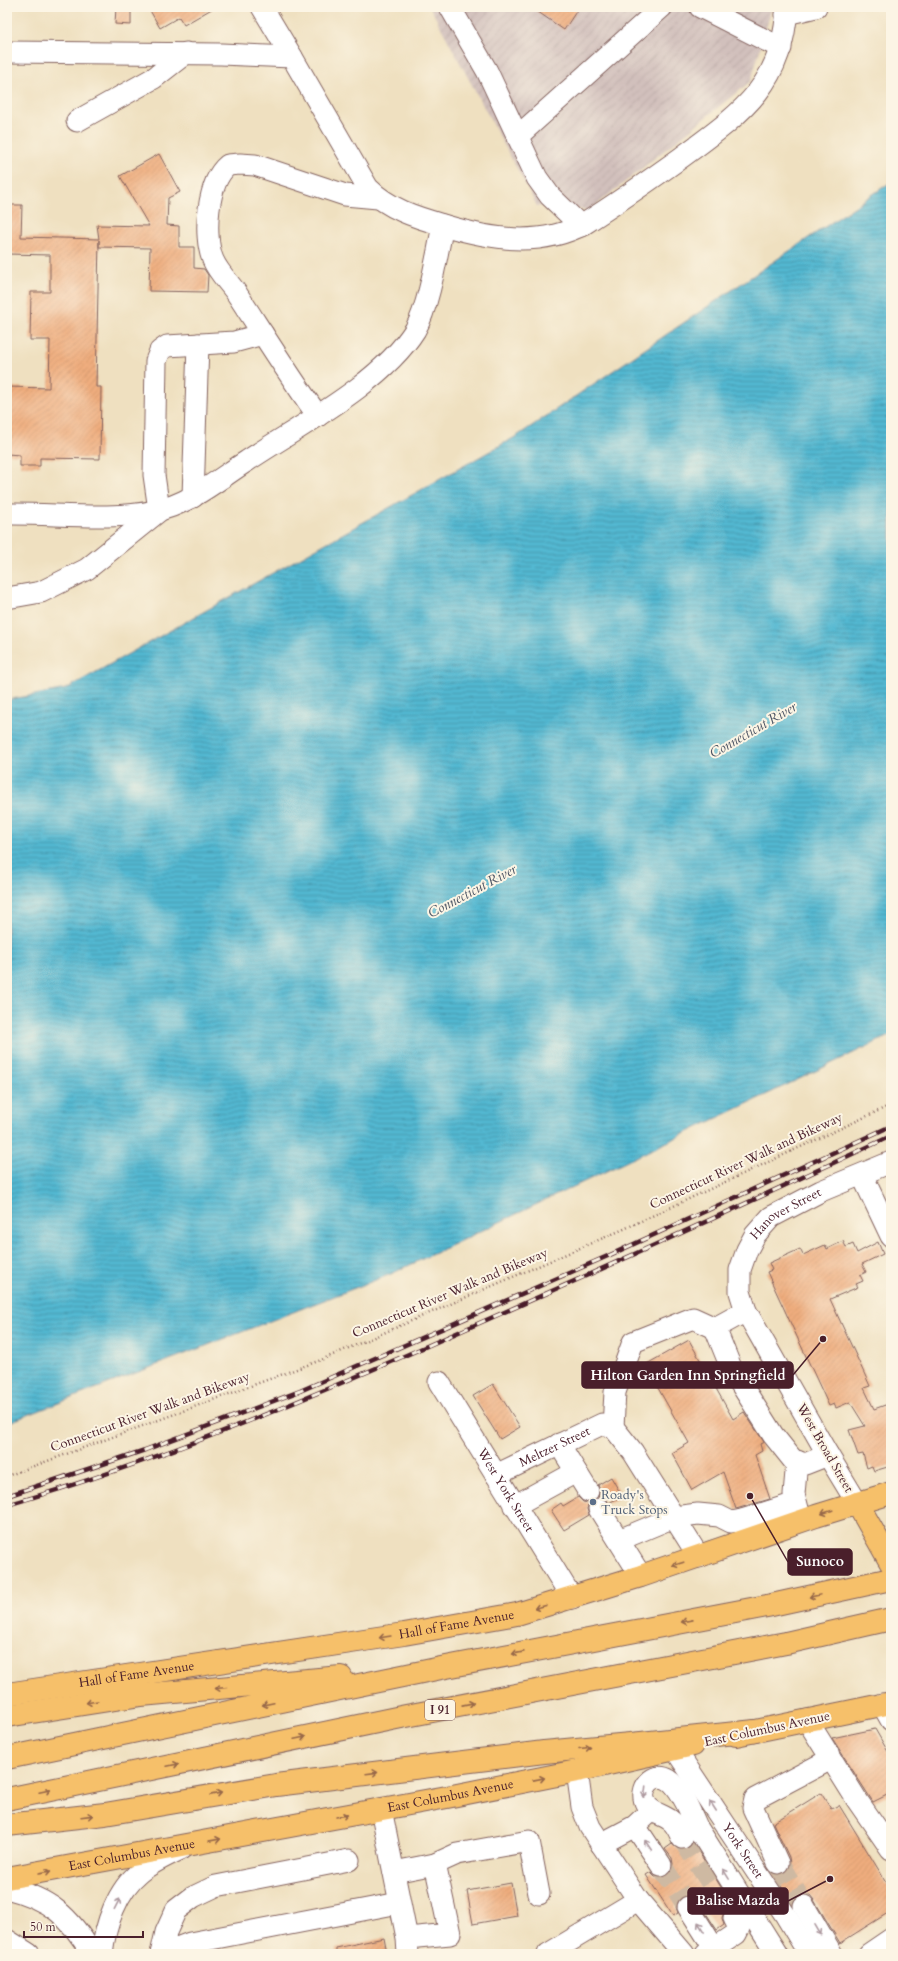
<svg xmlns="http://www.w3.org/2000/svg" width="898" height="1961" font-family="Cardo,serif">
	<defs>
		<pattern id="industrial-furrows" width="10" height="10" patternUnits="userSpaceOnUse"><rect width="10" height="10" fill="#d1c0bc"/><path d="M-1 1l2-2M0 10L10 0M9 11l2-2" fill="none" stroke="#b5a5a2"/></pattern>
		<pattern id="water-rules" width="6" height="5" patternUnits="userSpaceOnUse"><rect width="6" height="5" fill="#53b8d1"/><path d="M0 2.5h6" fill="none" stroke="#4795aa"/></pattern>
		<pattern id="building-hatch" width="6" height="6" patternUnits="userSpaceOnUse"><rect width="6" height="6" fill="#efad7e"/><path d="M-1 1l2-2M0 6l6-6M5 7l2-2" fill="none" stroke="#ce946d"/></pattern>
	</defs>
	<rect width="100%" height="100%" fill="#fcf5e5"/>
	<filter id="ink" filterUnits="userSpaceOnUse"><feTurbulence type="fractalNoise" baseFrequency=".025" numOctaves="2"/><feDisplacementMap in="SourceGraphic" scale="8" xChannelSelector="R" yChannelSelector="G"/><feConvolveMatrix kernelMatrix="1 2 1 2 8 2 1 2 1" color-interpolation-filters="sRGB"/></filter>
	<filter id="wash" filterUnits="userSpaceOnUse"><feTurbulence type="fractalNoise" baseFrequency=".012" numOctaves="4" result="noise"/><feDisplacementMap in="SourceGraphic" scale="16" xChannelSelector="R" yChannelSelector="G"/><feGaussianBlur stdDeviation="0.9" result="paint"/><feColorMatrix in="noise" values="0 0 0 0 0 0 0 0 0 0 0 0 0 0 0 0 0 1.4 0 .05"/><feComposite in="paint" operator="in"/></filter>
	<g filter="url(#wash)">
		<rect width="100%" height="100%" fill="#efe0c0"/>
		<path fill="url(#industrial-furrows)" d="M430 7H772L751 81 590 210 537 206Z"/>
		<path fill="url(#water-rules)" stroke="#4e6c7e" d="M891 182V1035L391 1274 7 1423V700L66 689 517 436Z"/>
		<g id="blocks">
			<path fill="url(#building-hatch)" d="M116 7H131V25L115 24Z
				M148 7H215L184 25 179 17 160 28Z
				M531 7H579L564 30Z
				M159 154 180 192 168 198 167 225 179 226V247H194V268L204 269 208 275 207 292 149 291 150 248 99 247V240L96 387H101L100 459 40 458V466H20V455L7 454V387L49 388 50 340H30L31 292H50V255L7 254V205H22L21 237 99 239 97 225 149 226 120 176Z
				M843 1241 846 1247 853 1244 857 1253 878 1242 883 1254 862 1264 866 1272 860 1275 863 1281 856 1284 858 1287 830 1299 870 1386 864 1388 874 1409 891 1403V1466L874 1471 872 1466 867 1468 863 1454 858 1455 849 1430 865 1426 850 1402 836 1408 834 1404 829 1406 767 1272 772 1270 769 1263 800 1249 803 1255 825 1245 827 1249Z
				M689 1340 733 1419 744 1412 764 1442 760 1444 762 1451 755 1455 770 1499 736 1509 723 1472 692 1490 672 1453 689 1443 645 1365Z
				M493 1384 520 1427 500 1439 473 1396Z
				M611 1477 622 1496 609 1503 605 1499 598 1497 600 1491 598 1485Z
				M578 1497 583 1502 589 1503 587 1509 589 1515 564 1530 551 1510 561 1503 563 1506Z
				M875 1729 891 1757V1793L873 1802 832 1738Z
				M821 1793 831 1809 839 1805 891 1890V1911L840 1943 814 1900 810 1895 804 1894 798 1896 792 1904 773 1873 777 1875 783 1874 788 1870 790 1864 789 1857 773 1823Z
				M693 1843 733 1906 724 1911 722 1918 724 1925 717 1930 698 1901 693 1896 687 1895 681 1897 677 1902 676 1907 678 1913 673 1916 646 1875 651 1872 655 1876 661 1877 668 1875 672 1870 673 1864 672 1858 665 1849 672 1844 681 1850 687 1849Z
				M511 1883 517 1916 473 1924 467 1891Z
				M384 1938 387 1954H336V1948Z"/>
		</g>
	</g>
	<g filter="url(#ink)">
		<use href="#blocks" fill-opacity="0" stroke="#84635f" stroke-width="1"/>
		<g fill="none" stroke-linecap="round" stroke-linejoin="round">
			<path stroke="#ceb9a2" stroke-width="21" stroke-dasharray="21 10" stroke-linecap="butt" d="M682 1838 734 1918
				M778 1863 804 1906
				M661 1865 688 1907"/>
			<defs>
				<g id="minor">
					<path d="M262 7 292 57"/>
					<path d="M450 7 487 71 537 178 550 196 581 226"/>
					<path d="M700 7 781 48"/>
					<path d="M786 14 816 7"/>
					<path d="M7 52 221 54 292 57 368 188C389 209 415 217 443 225 437 254 429 306 415 330 381 384 299 426 247 461 217 480 190 504 155 511 111 521 53 513 7 514"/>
					<path d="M77 121 154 78 186 53"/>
					<path d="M518 136 662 7"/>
					<path d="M443 225C490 239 539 248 584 224 617 203 650 180 682 157 740 114 783 86 787 7"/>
					<path d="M318 416C290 377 265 337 239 297 231 284 219 274 213 260 203 236 207 182 228 165L240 164 255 165 345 195 378 198"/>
					<path d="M193 497 198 344"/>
					<path d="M159 510 154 475 156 361 160 351 167 346 234 342 263 334"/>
					<path d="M7 598 41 592 87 569 159 511"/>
					<path d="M862 1175 891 1236"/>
					<path d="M746 1311 715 1328 732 1370 773 1435 793 1460 805 1464 828 1455"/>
					<path id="s1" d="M439 1382 572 1598"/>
					<path d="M613 1427 615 1392 633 1342 693 1318 715 1328"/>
					<path d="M613 1427 633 1452 699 1557"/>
					<path d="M559 1444 588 1491"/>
					<path d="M797 1461 794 1494 800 1516"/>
					<path id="s2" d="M496 1475 602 1424 613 1427"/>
					<path id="s3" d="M857 1503 828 1455 746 1311 740 1292V1270L747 1250 755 1235 771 1217 821 1191 891 1162"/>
					<path d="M514 1506 576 1472"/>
					<path d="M599 1509 641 1576"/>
					<path d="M747 1534 742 1520 796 1503"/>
					<path d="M619 1540 674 1517 698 1514 719 1516 731 1522 742 1520"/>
					<path d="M882 1704 891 1720"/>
					<path d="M807 1720 857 1800 891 1849"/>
					<path id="s4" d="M675 1749 786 1916 809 1954"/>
					<path d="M577 1771 582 1807 590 1827 638 1900 684 1954"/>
					<path d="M381 1809 407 1938 408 1954"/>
					<path d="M635 1826 661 1865"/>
					<path d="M682 1838C679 1832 676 1824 670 1820 662 1814 651 1813 646 1804 638 1789 653 1770 669 1780 681 1788 691 1813 697 1827L777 1954"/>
					<path d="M601 1844 635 1826 651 1811"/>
					<path d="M778 1863 753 1808 755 1799 831 1759"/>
					<path d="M394 1872 435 1864 457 1854 529 1841 539 1894"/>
					<path d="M7 1888C50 1899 70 1916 92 1954"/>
					<path d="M804 1906 832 1954"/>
					<path d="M688 1907 714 1948"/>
					<path d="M407 1938 450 1934 435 1864"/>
					<path d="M7 1940 29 1954"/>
					<path d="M102 1954C105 1925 117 1890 140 1872 153 1862 166 1856 181 1849"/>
					<path d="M161 1954 190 1943 399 1903"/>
					<path d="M161 1954 166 1932 176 1910 193 1897 216 1886 349 1860"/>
					<path d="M548 1954 638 1900"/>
					<path d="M706 1954 736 1934 739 1928 734 1918"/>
					<path d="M869 1954 891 1939"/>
				</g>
				<g id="major">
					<path d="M857 1503 891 1563"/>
					<path id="s5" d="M7 1694 404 1634 517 1614 641 1576 816 1516 891 1493"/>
					<path d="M736 1735 891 1703"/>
					<path id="s6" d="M7 1878 447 1797 577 1771 693 1745"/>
				</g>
				<path id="highway" d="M7 1716 141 1695 341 1677
					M7 1758 441 1668 767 1606 891 1579
					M7 1799 401 1717 786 1643 891 1619
					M7 1825 105 1814 276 1785 544 1752 641 1743 755 1731"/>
			</defs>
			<use href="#minor" stroke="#84635f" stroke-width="23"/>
			<use href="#major" stroke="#84635f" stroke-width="24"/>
			<use href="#highway" stroke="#84635f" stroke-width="24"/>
			<path stroke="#84635f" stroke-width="2.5" stroke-dasharray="1 3" stroke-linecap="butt" d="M7 1476 321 1360 624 1229 891 1105"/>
			<use href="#minor" stroke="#fff" stroke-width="21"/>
			<use href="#major" stroke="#f6c06b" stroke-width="22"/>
			<use href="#highway" stroke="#f6c06b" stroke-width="22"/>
			<defs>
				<path id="rail" d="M7 1496 145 1450 300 1391 610 1255 891 1126
					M7 1505C160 1461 307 1399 452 1335 599 1271 746 1204 891 1136"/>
			</defs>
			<use href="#rail" stroke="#4a1f2b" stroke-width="4.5"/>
			<use href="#rail" stroke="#fcf5e5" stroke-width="3" stroke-dasharray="9" stroke-linecap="butt"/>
		</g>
		<defs><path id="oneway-shaft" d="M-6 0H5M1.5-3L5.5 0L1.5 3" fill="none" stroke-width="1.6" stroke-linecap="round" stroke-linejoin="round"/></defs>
		<g stroke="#976748">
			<use href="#oneway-shaft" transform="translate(827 1512) rotate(162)"/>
			<use href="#oneway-shaft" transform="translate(678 1564) rotate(162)"/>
			<use href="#oneway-shaft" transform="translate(815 1596) rotate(168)"/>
			<use href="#oneway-shaft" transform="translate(540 1607) rotate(165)"/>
			<use href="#oneway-shaft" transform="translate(687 1621) rotate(169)"/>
			<use href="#oneway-shaft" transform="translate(385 1637) rotate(171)"/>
			<use href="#oneway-shaft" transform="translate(518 1653) rotate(169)"/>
			<use href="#oneway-shaft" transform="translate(221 1688) rotate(175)"/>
			<use href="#oneway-shaft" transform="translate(92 1702) rotate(171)"/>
			<use href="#oneway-shaft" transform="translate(268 1704) rotate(168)"/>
			<use href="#oneway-shaft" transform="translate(468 1704) rotate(-11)"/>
			<use href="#oneway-shaft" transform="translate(300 1738) rotate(-12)"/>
			<use href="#oneway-shaft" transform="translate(585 1748) rotate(-5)"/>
			<use href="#oneway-shaft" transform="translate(173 1765) rotate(-12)"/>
			<use href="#oneway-shaft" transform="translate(372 1773) rotate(-7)"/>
			<use href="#oneway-shaft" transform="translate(539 1779) rotate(-11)"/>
			<use href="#oneway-shaft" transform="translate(45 1791) rotate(-12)"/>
			<use href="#oneway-shaft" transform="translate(216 1794) rotate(-11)"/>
			<use href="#oneway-shaft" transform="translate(87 1816) rotate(-7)"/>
			<use href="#oneway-shaft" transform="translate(342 1816) rotate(-10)"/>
			<use href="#oneway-shaft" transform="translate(215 1840) rotate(-11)"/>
			<use href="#oneway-shaft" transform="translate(45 1872) rotate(-10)"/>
		</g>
		<g stroke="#ae9aa0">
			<use href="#oneway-shaft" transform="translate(645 1792) rotate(97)"/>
			<use href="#oneway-shaft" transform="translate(713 1806) rotate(-123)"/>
			<use href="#oneway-shaft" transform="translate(648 1845) rotate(-124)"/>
			<use href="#oneway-shaft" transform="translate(726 1874) rotate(-122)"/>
			<use href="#oneway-shaft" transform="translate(117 1904) rotate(-63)"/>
			<use href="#oneway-shaft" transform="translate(701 1927) rotate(-122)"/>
			<use href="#oneway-shaft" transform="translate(818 1930) rotate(60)"/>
		</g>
	</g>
	<circle fill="#5c6f8a" stroke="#fcf5e5" stroke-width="1.5" cx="593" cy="1502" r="4"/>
	<g text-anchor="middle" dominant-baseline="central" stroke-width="4" stroke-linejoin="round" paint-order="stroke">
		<rect fill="#fcf5e5" stroke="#7f5f63" stroke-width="1" x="425" y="1700" width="30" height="20" rx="3"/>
		<g font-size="12" font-weight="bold" fill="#4a1f2b">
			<text x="440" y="1710">I 91</text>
		</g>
		<g font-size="13" fill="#4a1f2b" stroke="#fcf5e5">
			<text transform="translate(746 1161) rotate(-25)">Connecticut River Walk and Bikeway</text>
			<text stroke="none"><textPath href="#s3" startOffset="340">Hanover Street</textPath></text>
			<text transform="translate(450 1293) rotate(-23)">Connecticut River Walk and Bikeway</text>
			<text transform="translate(150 1412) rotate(-20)">Connecticut River Walk and Bikeway</text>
			<text stroke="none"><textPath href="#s2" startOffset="65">Meltzer Street</textPath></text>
			<text transform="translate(825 1448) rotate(60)">West Broad Street</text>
			<text stroke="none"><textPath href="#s1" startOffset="127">West York Street</textPath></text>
			<text stroke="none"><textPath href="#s5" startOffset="455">Hall of Fame Avenue</textPath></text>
			<text stroke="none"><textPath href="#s5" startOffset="131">Hall of Fame Avenue</textPath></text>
			<text transform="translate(767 1729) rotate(-12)">East Columbus Avenue</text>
			<text stroke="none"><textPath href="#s6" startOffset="451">East Columbus Avenue</textPath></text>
			<text stroke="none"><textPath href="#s4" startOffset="122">York Street</textPath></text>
			<text stroke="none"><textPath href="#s6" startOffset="127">East Columbus Avenue</textPath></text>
		</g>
		<g font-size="13" fill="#4e5e75" stroke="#fcf5e5" text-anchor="start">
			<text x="601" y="1495">Roady's<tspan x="601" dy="15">Truck Stops</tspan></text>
		</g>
		<g font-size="14" font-style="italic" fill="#4d5565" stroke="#fcf5e5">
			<text transform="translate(753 730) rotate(-30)">Connecticut River</text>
			<text transform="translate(472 891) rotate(-28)">Connecticut River</text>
		</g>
	</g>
	<path fill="none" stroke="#4a1f2b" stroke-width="1.5" d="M823 1339L793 1375M750 1496L788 1562M830 1879L788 1901"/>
	<g fill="#4a1f2b" stroke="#fcf5e5" stroke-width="1.5">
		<circle cx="823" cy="1339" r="4"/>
		<circle cx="750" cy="1496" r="4"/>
		<circle cx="830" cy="1879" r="4"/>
	</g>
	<g fill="#4a1f2b" stroke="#4a1f2b" stroke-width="1.5">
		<rect x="582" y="1362" width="211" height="26" rx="4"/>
		<rect x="788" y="1549" width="64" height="26" rx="4"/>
		<rect x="688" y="1888" width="100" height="26" rx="4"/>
	</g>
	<g font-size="14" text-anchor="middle" font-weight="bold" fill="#fff">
		<text x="688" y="1380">Hilton Garden Inn Springfield</text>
		<text x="820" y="1566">Sunoco</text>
		<text x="738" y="1905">Balise Mazda</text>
	</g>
	<rect width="898" height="1961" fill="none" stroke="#fcf5e5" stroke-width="24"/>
	<path d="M24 1931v6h119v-6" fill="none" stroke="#4a1f2b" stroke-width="2"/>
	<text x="30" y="1931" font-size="12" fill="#4a1f2b" stroke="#fcf5e5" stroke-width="3" paint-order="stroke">50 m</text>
</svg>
